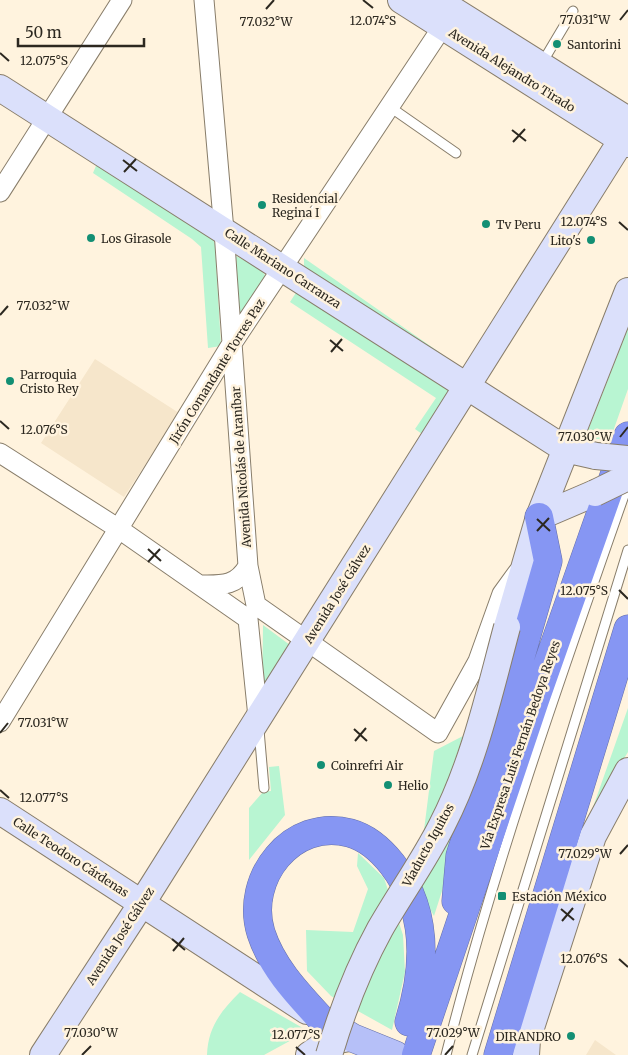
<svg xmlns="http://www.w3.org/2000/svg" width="628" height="1055" font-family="Merriweather,serif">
	<rect width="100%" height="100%" fill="#fff3de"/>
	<path fill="#f6e6cb" d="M95 359 179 413 124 497 41 443Z
		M595 1040 616 1055H586Z"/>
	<path fill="#b8f5d2" d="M98 161 211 235 215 244 221 346 208 348 201 247 192 239 93 173Z
		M236 256 259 268 265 275 264 283 239 326Z
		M304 258 459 366H449L304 271Z
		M299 288 452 389 422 434 415 429 436 398 290 302Z
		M628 328V389L610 440 585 438Z
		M263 625 294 648 262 699Z
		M628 708V752L592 810Z
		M463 736 448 781 423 838 434 751Z
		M279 766 285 815 249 860V808L263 792 271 791 269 767Z
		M470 803 434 916 418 888Z
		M358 853 384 878 403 935 405 972 392 1030 331 996 307 971 306 930 353 932 368 889 357 866Z
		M240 992 308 1031 264 1055H207C208 1027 221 1011 240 992Z"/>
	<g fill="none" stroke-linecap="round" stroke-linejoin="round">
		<defs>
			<path id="lane" d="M542 63 573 11
				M390 107 456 153
				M259 730 264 788
				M446 1055C495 861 562 673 628 484
				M472 1055 628 550"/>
			<path id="street" d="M204 0 224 231 248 566 256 605 438 733 478 661 502 594 518 572
				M0 192 122 0
				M0 453 119 529 248 619 258 717
				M200 585C221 585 236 587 248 566
				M0 722 231 345 443 26"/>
			<path id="secondary" d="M401 0 628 144
				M437 0 628 120
				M0 88 565 449 596 456
				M539 517 595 493
				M507 627 539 517 628 291
				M0 811 307 1011
				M43 1055 142 903 628 130
				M309 1055 328 1042 349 1038
				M526 1055 527 1040 593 836 628 771"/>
			<path id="primary" d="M321 1019 353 1038 395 1055"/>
			<path id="highway" d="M456 901 460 856 491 760 548 561 539 517
				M321 1019C297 993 272 967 261 933 244 879 292 817 350 833 368 838 381 850 392 864 429 911 426 968 409 1022
				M416 1055 535 700 628 436
				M498 1055 628 629"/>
		</defs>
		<use href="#lane" stroke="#887d6a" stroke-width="11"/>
		<use href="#street" stroke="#887d6a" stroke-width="21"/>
		<use href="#secondary" stroke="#887d6a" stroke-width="28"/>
		<use href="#primary" stroke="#6670a9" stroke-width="29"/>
		<use href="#highway" stroke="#6670a9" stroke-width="29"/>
		<use href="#lane" stroke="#fff" stroke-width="9"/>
		<use href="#street" stroke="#fff" stroke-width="19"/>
		<use href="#secondary" stroke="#dbe0fb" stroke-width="26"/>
		<use href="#primary" stroke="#b6c0f8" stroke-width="28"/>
		<use href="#highway" stroke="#8696f3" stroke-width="28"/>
		<defs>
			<path id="secondary-bridge" d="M596 456 628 459
				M595 493 628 477
				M329 1055C342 1011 358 969 380 929 400 894 424 861 442 825 474 763 489 694 507 627"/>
		</defs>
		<use href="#secondary-bridge" stroke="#887d6a" stroke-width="28" stroke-linecap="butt"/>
		<use href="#secondary-bridge" stroke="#dbe0fb" stroke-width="26"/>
	</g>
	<path fill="none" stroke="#2c2820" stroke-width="2" d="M363 0 373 8M266 9 274 0M620 20 628 10M0 53 9 61M512 130 526 141M513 142 525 129M123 160 137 171M124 172 136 159M619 222 628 230M0 315 8 306M330 340 343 351M331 352 342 339M0 421 9 429M620 437 628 427M537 519 550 531M537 531 549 518M148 549 161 561M148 562 160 549M619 590 628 599M354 729 367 741M0 733 8 723M355 741 366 728M0 790 9 798M620 854 628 845M561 909 574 920M562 921 573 908M172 939 185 950M173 951 184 938M619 959 628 967M296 1047 305 1055M82 1055 91 1046M445 1055 453 1046"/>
	<g fill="#138f74" stroke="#fff3de" stroke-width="2">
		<circle cx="557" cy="44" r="5"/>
		<circle cx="262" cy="205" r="5"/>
		<circle cx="486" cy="224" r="5"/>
		<circle cx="91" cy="238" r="5"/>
		<circle cx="591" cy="240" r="5"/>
		<circle cx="10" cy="381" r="5"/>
		<circle cx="321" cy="765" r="5"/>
		<circle cx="388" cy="785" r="5"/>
		<rect x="497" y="891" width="10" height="10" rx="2.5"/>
		<circle cx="571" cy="1036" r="5"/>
	</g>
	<g text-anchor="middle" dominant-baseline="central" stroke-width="5" stroke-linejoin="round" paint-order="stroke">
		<g font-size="12" fill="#2c2820" stroke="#fff3de" text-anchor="start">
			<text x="567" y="44">Santorini</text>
			<text x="272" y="198">Residencial<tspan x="272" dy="14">Regina I</tspan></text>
			<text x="496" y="224">Tv Peru</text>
			<text x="101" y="238">Los Girasole</text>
			<text x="581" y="240" text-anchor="end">Lito's</text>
			<text x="20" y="374">Parroquia<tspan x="20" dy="14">Cristo Rey</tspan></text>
			<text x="331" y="765">Coinrefri Air</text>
			<text x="398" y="785">Helio</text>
			<text x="512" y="896">Estación México</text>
			<text x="561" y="1036" text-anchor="end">DIRANDRO</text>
		</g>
		<g font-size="12" fill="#2c2820" stroke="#fff3de">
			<text transform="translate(512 70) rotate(32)">Avenida Alejandro Tirado</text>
			<text transform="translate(283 268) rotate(33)">Calle Mariano Carranza</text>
			<text transform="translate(217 371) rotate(-58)">Jirón Comandante Torres Paz</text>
			<text transform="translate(241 467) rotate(-94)">Avenida Nicolás de Araníbar</text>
			<text transform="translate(337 594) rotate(-58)">Avenida José Gálvez</text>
			<text transform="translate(520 745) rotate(-71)">Vía Expresa Luis Fernán Bedoya Reyes</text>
			<text transform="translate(428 845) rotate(-61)">Víaducto Iquitos</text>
			<text transform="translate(71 857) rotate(33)">Calle Teodoro Cárdenas</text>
			<text transform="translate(120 936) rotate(-57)">Avenida José Gálvez</text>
		</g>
	</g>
	<g font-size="12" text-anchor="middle" fill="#2c2820" stroke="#fff3de" stroke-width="5" stroke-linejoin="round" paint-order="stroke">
		<text x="585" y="24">77.031°W</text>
		<text x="373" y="25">12.074°S</text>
		<text x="266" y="26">77.032°W</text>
		<text x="44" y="65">12.075°S</text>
		<text x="584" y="226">12.074°S</text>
		<text x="43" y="310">77.032°W</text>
		<text x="44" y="434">12.076°S</text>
		<text x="585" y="441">77.030°W</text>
		<text x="584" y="595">12.075°S</text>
		<text x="43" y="727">77.031°W</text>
		<text x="44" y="802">12.077°S</text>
		<text x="585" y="858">77.029°W</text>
		<text x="584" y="963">12.076°S</text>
		<text x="91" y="1037">77.030°W</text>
		<text x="453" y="1037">77.029°W</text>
		<text x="296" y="1039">12.077°S</text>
	</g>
	<path d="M18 38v8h126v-8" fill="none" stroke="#2c2820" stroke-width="2.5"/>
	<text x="25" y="38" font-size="15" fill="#2c2820" stroke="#fff3de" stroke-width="4" paint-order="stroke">50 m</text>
</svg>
